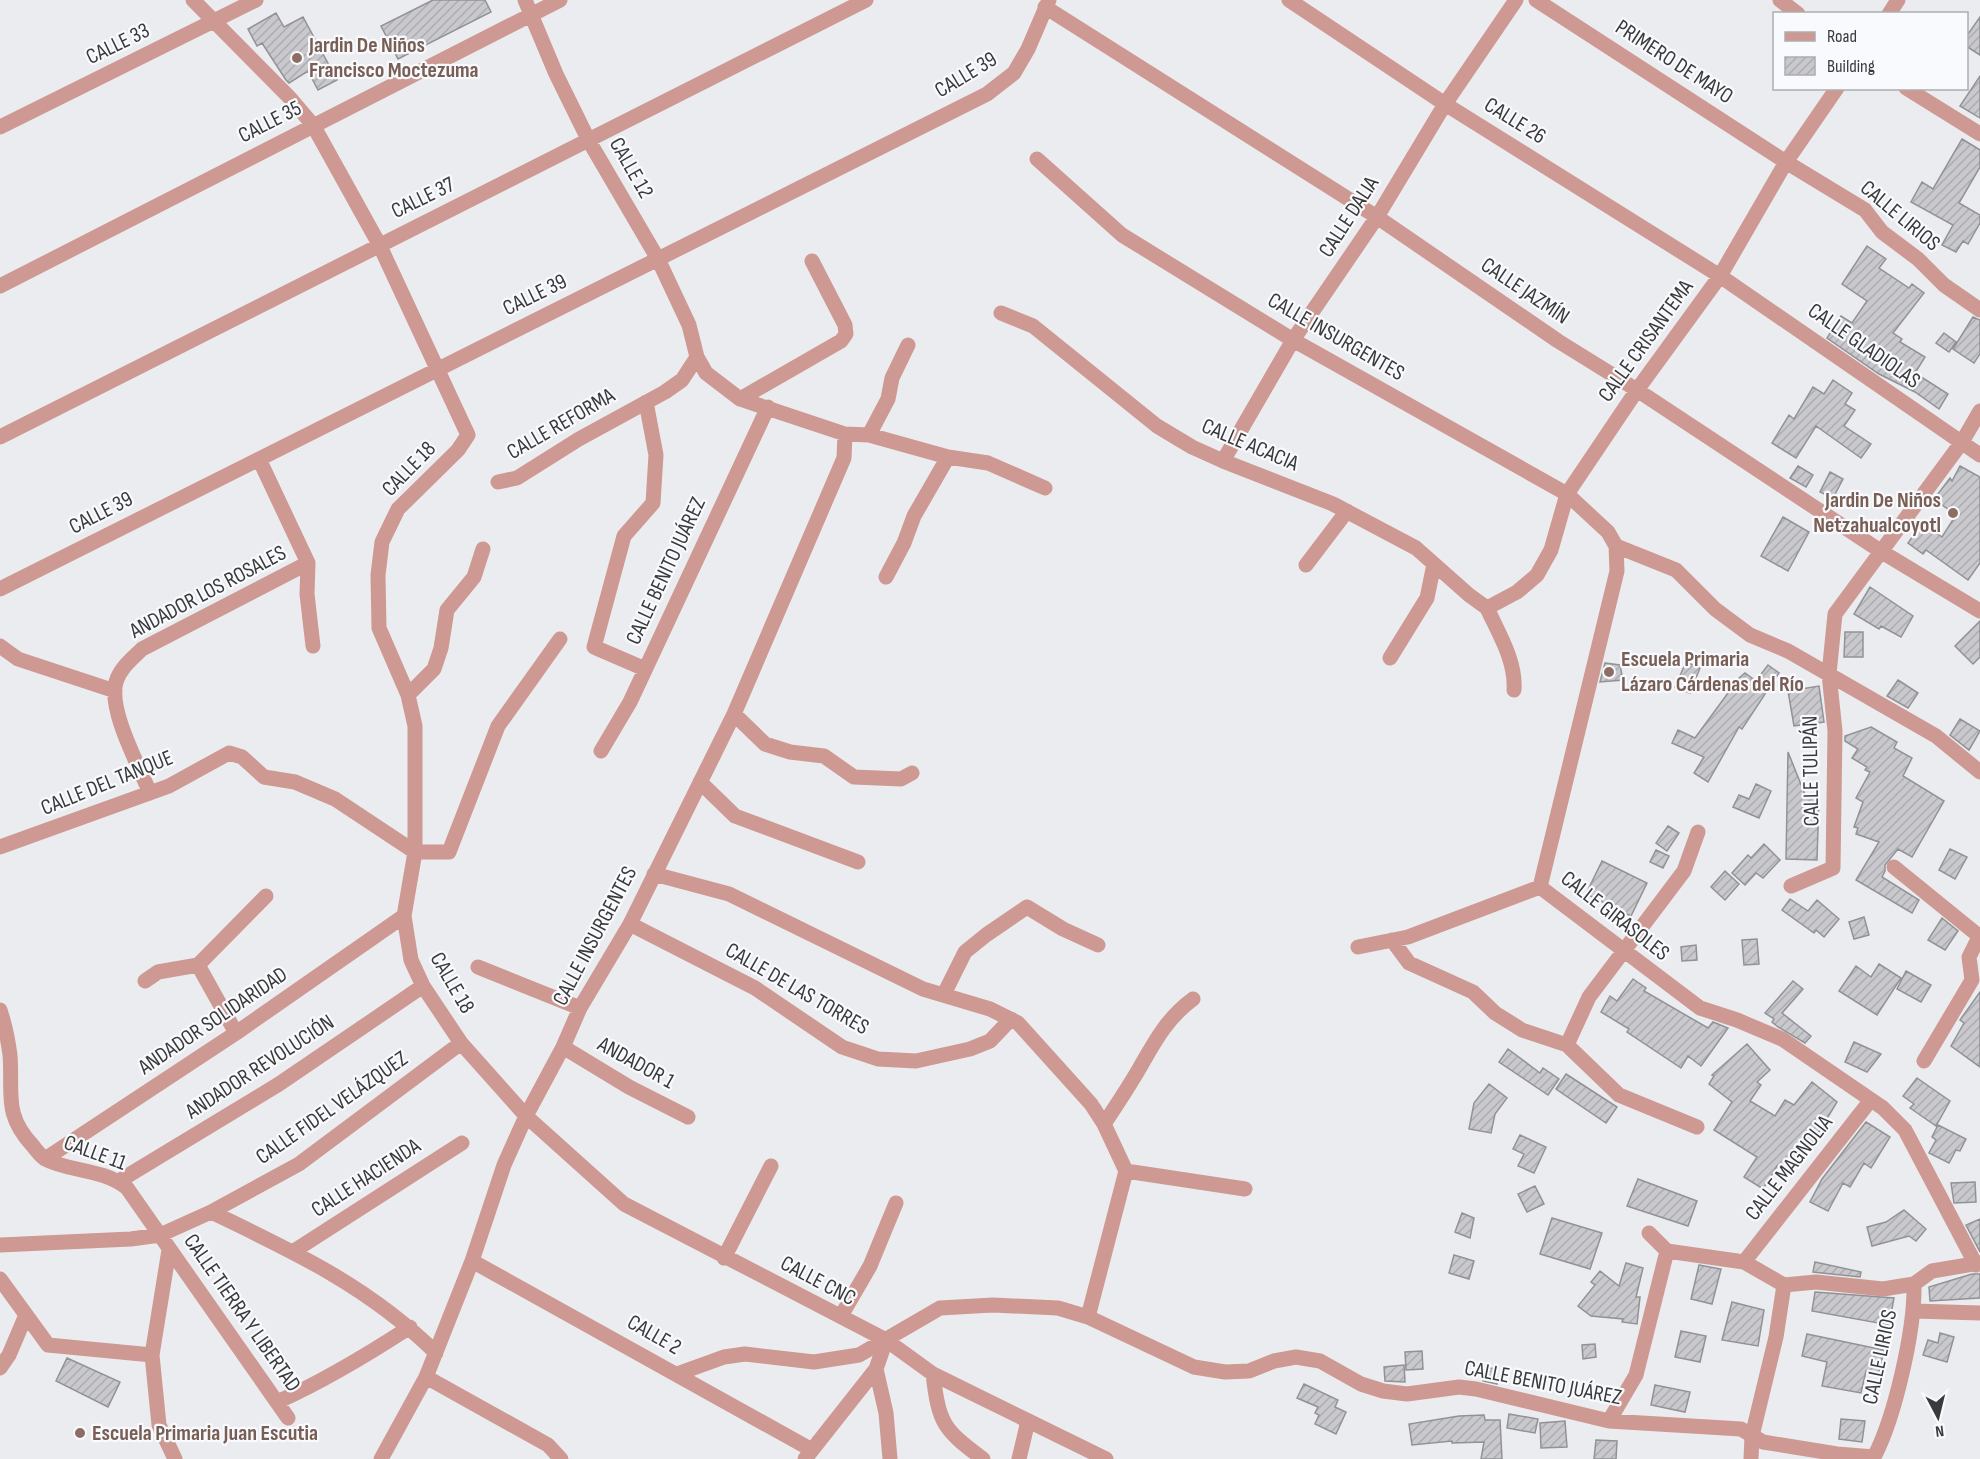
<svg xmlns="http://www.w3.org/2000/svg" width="1980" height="1459" font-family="'Sofia Sans Condensed',sans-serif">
	<defs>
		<pattern id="building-hatch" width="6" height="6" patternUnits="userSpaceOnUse" patternTransform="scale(1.5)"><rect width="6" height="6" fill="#c9c9cd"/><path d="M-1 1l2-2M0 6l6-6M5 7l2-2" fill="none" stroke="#adadb1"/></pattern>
	</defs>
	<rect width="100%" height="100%" fill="#ebecf0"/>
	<path fill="url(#building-hatch)" stroke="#919295" stroke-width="1.5" d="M433 0H485L491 12 398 59 381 26Z
		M276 13 284 27 303 17 337 80 318 90 308 71 289 83 286 80 262 43 257 46 248 29Z
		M1980 17V55L1966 46V37Z
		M1980 76V118L1960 106Z
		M1962 139 1980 150V167L1959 203 1980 215V223L1968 244 1963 241 1956 252 1942 245 1953 225 1911 202 1922 182 1933 189Z
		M1867 246 1886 259 1879 268 1909 288 1912 284 1924 293 1893 333 1902 339 1900 342 1925 357 1915 373 1948 394 1939 409 1915 392 1879 374 1827 338 1841 316 1852 323 1867 301 1842 284Z
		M1973 317 1980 320V354L1974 363 1953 349Z
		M1944 333 1956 342 1949 352 1936 343Z
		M1833 380 1852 393 1845 404 1855 410 1844 426 1871 444 1861 458 1816 426 1796 458 1772 443 1789 415 1794 419 1813 387 1824 394Z
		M1798 466 1813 475 1806 487 1790 478Z
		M1960 466 1980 477V563L1968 580 1926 550 1923 554 1908 543 1922 523 1942 537 1956 515 1934 499 1950 478 1952 481Z
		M1830 472 1843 479 1833 498 1820 492Z
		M1783 517 1809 532 1788 571 1761 556Z
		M1870 587 1913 616 1901 637 1881 626 1879 629 1854 614Z
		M1980 621V657L1973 664 1955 646Z
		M1845 632H1863V657H1844Z
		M1686 662 1700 668 1690 693 1675 687Z
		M1605 663 1620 665 1623 680 1600 682Z
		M1768 665 1779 673 1742 729 1739 727 1708 782 1694 773 1704 757 1672 743 1678 730 1695 738 1739 678 1745 673 1756 681Z
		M1898 680 1918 693 1908 708 1887 696Z
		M1819 686 1824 722 1794 726 1788 691Z
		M1960 719 1980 731 1969 750 1950 735Z
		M1871 727 1897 742 1894 748 1912 758 1903 776 1944 801 1912 857 1898 849 1885 865V871L1882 877 1919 900 1912 913 1856 880 1879 842 1856 834 1858 828 1854 827 1863 802 1856 798 1870 772 1865 770 1867 767 1852 758 1858 749 1845 741V736Z
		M1788 752 1806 797H1819L1817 860 1786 859Z
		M1756 784 1771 791 1759 818 1733 807 1739 795 1749 799Z
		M1668 826 1679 833 1667 851 1656 843Z
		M1764 844 1780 860 1763 878 1756 873 1745 885 1732 873 1748 855 1751 858Z
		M1950 849 1967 857 1955 879 1939 870Z
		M1656 850 1669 856 1663 868 1650 862Z
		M1602 861 1647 883 1631 916 1586 894Z
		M1725 871 1739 884 1725 900 1711 887Z
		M1790 899 1808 911 1817 900 1839 919 1824 937 1816 930 1814 933 1782 910Z
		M1864 917 1869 935 1854 939 1849 922Z
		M1942 918 1958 931 1945 950 1928 940Z
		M1757 939 1759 964 1744 965 1742 940Z
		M1696 945 1697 960 1682 961 1681 947Z
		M1879 964 1901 978 1877 1015 1839 991 1856 966 1871 977Z
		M1906 971 1931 985 1921 1002 1897 989Z
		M1633 979 1646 988 1644 991 1708 1028 1713 1022 1728 1028 1701 1066 1688 1056 1681 1068 1627 1032 1629 1029 1601 1012 1610 996 1617 1001Z
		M1793 981 1803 989 1782 1013 1811 1036 1805 1043 1778 1027 1772 1022 1774 1019 1765 1013Z
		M1980 992V1067L1951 1046 1964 1023 1960 1020Z
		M1854 1042 1881 1054 1867 1072 1845 1062Z
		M1747 1044 1770 1070 1757 1082 1761 1085 1750 1101 1775 1116 1785 1100 1794 1105 1812 1082 1837 1102 1802 1160 1799 1159 1790 1174 1777 1166 1763 1189 1744 1177 1757 1157 1714 1130 1732 1102 1709 1084 1714 1076 1712 1075Z
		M1508 1049 1540 1073 1543 1068 1559 1079 1548 1095 1499 1062Z
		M1566 1074 1617 1107 1606 1123 1556 1089Z
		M1917 1078 1950 1101 1936 1126 1910 1108 1914 1104 1903 1096Z
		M1489 1084 1507 1098 1495 1114 1491 1133 1469 1129 1474 1103Z
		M1866 1122 1890 1137 1871 1168 1864 1163 1850 1187 1843 1183 1828 1211 1810 1202 1822 1179Z
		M1938 1125 1966 1139 1960 1151 1956 1150 1949 1163 1929 1153 1936 1140 1932 1137Z
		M1520 1135 1546 1147 1534 1173 1518 1166 1524 1154 1513 1149Z
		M1638 1179 1697 1201 1688 1226 1627 1206Z
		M1975 1182 1976 1202 1954 1203 1951 1183Z
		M1535 1186 1544 1204 1527 1212 1518 1194Z
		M1904 1210 1926 1229 1916 1241 1909 1236 1872 1246 1867 1227 1886 1222Z
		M1462 1213 1474 1218 1470 1238 1455 1232Z
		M1552 1218 1602 1233 1590 1269 1540 1254Z
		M1980 1219V1252L1966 1225Z
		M1454 1255 1474 1261 1469 1279 1449 1273Z
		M1815 1262 1861 1272 1860 1277 1813 1272Z
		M1626 1263 1643 1268 1636 1297H1640L1637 1324 1622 1322 1623 1319 1591 1316 1578 1306 1595 1285 1591 1282 1600 1271 1619 1286Z
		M1699 1265 1721 1269 1712 1304 1691 1299Z
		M1972 1274H1980V1298L1930 1301 1929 1287Z
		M1815 1292 1894 1298 1889 1325 1812 1311Z
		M1732 1302 1764 1310 1758 1346 1722 1340Z
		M1681 1331 1706 1336 1700 1362 1675 1357Z
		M1940 1333 1954 1337 1947 1362 1923 1355 1928 1340 1938 1343Z
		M1807 1334 1884 1350 1879 1373 1866 1371 1861 1393 1822 1386 1827 1362 1802 1356Z
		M1595 1344 1596 1357 1583 1359 1582 1345Z
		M1422 1351 1423 1369 1406 1370 1405 1352Z
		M67 1358 120 1382 108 1407 56 1381Z
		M1404 1365 1405 1382 1385 1381 1384 1367Z
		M1496 1368 1497 1384 1483 1381 1482 1369Z
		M1304 1384 1338 1400 1335 1407 1346 1412 1336 1434 1315 1424 1319 1415 1315 1413 1318 1407 1297 1398Z
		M1655 1385 1690 1392 1685 1412 1651 1405Z
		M1509 1414 1538 1419 1535 1433 1507 1428Z
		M1484 1415 1485 1420H1500L1502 1459H1481L1484 1442 1452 1443V1441L1412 1445 1409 1424 1459 1416Z
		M1841 1419 1865 1421 1862 1442 1839 1439Z
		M1565 1421 1567 1447 1541 1448 1540 1423Z
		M1596 1440 1617 1441 1616 1459H1594Z"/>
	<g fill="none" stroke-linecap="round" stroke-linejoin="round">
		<path stroke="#cd9992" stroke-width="15" d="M193 0 290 98 313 125 379 244 468 435 458 450 398 509 382 542 378 575 379 628 408 695 415 726V852L404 916 411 960 423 986 461 1043 526 1116 624 1204 886 1340 933 1374 1106 1459
			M525 0 556 74 589 141 658 259 689 325 697 357 706 373 740 399 845 434 869 435 948 457 988 463 1045 488
			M1289 0 1445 104 1720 276 1980 455
			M1536 0 1786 162 1865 210 1882 232 1918 259 1944 285 1980 310
			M1780 0 1798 14
			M1045 7 1377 217 1558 341 1637 390 1882 552 1980 611
			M1889 14 1898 0
			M1906 88 1980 134
			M0 127 256 0
			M1037 159 1122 235 1293 340 1567 494 1608 532 1616 546 1617 571 1540 887
			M0 286 560 0
			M1001 313 1033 326 1157 426 1192 447 1223 461 1333 504 1416 548 1469 595 1487 608
			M740 399 841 341 846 334 845 325 812 261
			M869 435 888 399 892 378 908 345
			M0 437 866 0
			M259 459 308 563 307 594 313 646
			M1223 461 1293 340 1377 217 1445 104 1516 0
			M498 482 517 478 579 439 665 392 682 380 697 357
			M1616 546 1676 570 1715 609 1750 635 1788 651 1936 736 1980 772
			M1306 565 1347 511
			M886 577 904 543 914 516 948 457
			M0 589 987 94 1014 73 1028 49 1049 0
			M1487 608 1517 592 1537 575 1551 550 1567 494 1637 390 1720 276 1786 162 1837 88
			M1487 608C1499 634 1516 661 1514 690
			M0 646 18 659 115 691
			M1390 658 1427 598 1434 564
			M645 669 594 647 624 536 653 503 656 455 646 402
			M408 695 434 669 441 648 447 610 474 577 483 549
			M734 714 765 744 790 752 824 756 854 777 901 779 912 773
			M601 751 630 702 768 407
			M700 782 735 816 858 862
			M150 793C139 766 108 710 116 682 120 668 132 659 142 649L308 563
			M0 847 169 786 229 753 242 757 264 777 295 782 335 799 415 852H449L498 726 560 639
			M1894 867 1979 936
			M654 874 729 894 923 989 990 1009 1018 1023 1091 1104 1104 1124
			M1791 886 1833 868 1835 731 1829 674 1835 614 1962 442 1980 411
			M1540 887 1700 1008 1737 1020 1782 1039 1883 1108 1905 1130 1976 1265
			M630 924 755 988 842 1047 878 1059 916 1061 970 1049 990 1041 1011 1019
			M1392 940 1409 963 1473 992 1495 1013 1522 1030 1567 1045 1619 1095 1697 1127
			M1358 947 1408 937 1540 887
			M198 965 236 1033
			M478 967 580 1008
			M1972 980 1969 957 1980 935
			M145 981 158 972 198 965 266 896
			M944 994 965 952 986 935 1027 907 1063 929 1098 945
			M0 1010C5 1025 8 1040 10 1055 13 1094 3 1114 33 1146 36 1150 41 1156 45 1159 69 1172 102 1168 127 1188L288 1418
			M1567 1045 1589 997 1684 871 1698 832
			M563 1047 629 1087 688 1117
			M1924 1061 1972 980
			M45 1159 236 1033 404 916
			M1126 1171 1104 1124C1116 1106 1128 1088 1139 1069 1155 1041 1167 1018 1193 999
			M1126 1171 1245 1189
			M119 1181 279 1084 423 986
			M211 1212C293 1251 371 1288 436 1353
			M1649 1233 1667 1251 1744 1262 1784 1285 1776 1337 1752 1436 1751 1459
			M0 1245 131 1239 160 1235 211 1212 299 1164 461 1043
			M169 1250 152 1355 159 1425 175 1459
			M294 1251 462 1143
			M724 1258 771 1166
			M472 1261 812 1450
			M1744 1262 1870 1101
			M0 1279 48 1345 152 1355
			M1784 1285 1816 1282 1883 1289 1914 1284 1932 1271 1980 1263
			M1914 1311 1980 1313
			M841 1316 870 1266 896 1203
			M1088 1317 1126 1171
			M0 1368 9 1355 26 1315
			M876 1369 886 1413 890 1459
			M677 1374 724 1357 745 1354 814 1362 859 1355 940 1308 993 1305 1058 1308 1088 1317 1194 1367 1225 1372 1249 1371 1274 1361 1296 1357 1320 1361 1361 1384 1383 1391 1407 1394 1459 1387 1476 1389 1609 1421 1741 1429 1763 1442 1837 1454 1874 1457C1895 1417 1915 1329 1914 1284
			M933 1374C939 1424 943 1429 983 1459
			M426 1377 548 1445 561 1459
			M277 1402C324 1381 367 1355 410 1327
			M1609 1421 1636 1375 1667 1251
			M381 1459 426 1377 472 1261 504 1165 526 1116 563 1047 580 1008 630 924 734 714 844 458 845 434
			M805 1459 876 1369 886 1340
			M1019 1459 1028 1421"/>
	</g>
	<g fill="#8d6e63" stroke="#f9fafd" stroke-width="2">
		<circle cx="297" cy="58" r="6"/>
		<circle cx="1953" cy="513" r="6"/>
		<circle cx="1609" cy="672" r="6"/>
		<circle cx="80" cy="1433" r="6"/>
	</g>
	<g text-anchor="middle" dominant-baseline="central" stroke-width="4.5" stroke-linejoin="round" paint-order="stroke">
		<g font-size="22" fill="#3a3a3b" stroke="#f9fafd">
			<text transform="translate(118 44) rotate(-26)">CALLE 33</text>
			<text transform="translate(1674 62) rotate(33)">PRIMERO DE MAYO</text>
			<text transform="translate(966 75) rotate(-31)">CALLE 39</text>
			<text transform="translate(1515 121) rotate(32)">CALLE 26</text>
			<text transform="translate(270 122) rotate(-27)">CALLE 35</text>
			<text transform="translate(631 168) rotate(60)">CALLE 12</text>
			<text transform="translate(423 198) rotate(-26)">CALLE 37</text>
			<text transform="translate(1900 216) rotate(40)">CALLE LIRIOS</text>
			<text transform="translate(1349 217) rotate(-57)">CALLE DALIA</text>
			<text transform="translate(1525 291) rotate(34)">CALLE JAZMÍN</text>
			<text transform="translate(535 295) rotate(-26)">CALLE 39</text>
			<text transform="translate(1336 337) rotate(30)">CALLE INSURGENTES</text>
			<text transform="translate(1646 341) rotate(-54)">CALLE CRISANTEMA</text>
			<text transform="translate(1864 346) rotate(35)">CALLE GLADIOLAS</text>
			<text transform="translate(561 424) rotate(-30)">CALLE REFORMA</text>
			<text transform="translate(1250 445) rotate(23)">CALLE ACACIA</text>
			<text transform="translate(409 469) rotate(-46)">CALLE 18</text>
			<text transform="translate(101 513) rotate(-27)">CALLE 39</text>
			<text transform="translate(666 571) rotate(-65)">CALLE BENITO JUÁREZ</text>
			<text transform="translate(208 592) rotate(-28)">ANDADOR LOS ROSALES</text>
			<text transform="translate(1811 771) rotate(-91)">CALLE TULIPÁN</text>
			<text transform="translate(107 783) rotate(-22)">CALLE DEL TANQUE</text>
			<text transform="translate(1615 916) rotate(38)">CALLE GIRASOLES</text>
			<text transform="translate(595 936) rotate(-62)">CALLE INSURGENTES</text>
			<text transform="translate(452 983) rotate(60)">CALLE 18</text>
			<text transform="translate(797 989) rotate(30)">CALLE DE LAS TORRES</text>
			<text transform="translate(213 1021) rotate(-34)">ANDADOR SOLIDARIDAD</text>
			<text transform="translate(636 1063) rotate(29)">ANDADOR 1</text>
			<text transform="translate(260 1067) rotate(-33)">ANDADOR REVOLUCIÓN</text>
			<text transform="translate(332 1108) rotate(-35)">CALLE FIDEL VELÁZQUEZ</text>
			<text transform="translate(95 1153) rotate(20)">CALLE 11</text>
			<text transform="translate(1789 1168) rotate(-52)">CALLE MAGNOLIA</text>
			<text transform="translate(366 1178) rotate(-33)">CALLE HACIENDA</text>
			<text transform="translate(818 1281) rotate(28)">CALLE CNC</text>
			<text transform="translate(242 1313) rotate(55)">CALLE TIERRA Y LIBERTAD</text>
			<text transform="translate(654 1335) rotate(30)">CALLE 2</text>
			<text transform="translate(1880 1357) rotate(-78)">CALLE LIRIOS</text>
			<text transform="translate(1543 1383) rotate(11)">CALLE BENITO JUÁREZ</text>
		</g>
		<g font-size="22" font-weight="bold" fill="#785e54" stroke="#f9fafd" text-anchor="start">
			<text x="309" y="45">Jardin De Niños<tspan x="309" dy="25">Francisco Moctezuma</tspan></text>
			<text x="1941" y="500" text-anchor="end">Jardin De Niños<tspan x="1941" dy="25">Netzahualcoyotl</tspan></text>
			<text x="1621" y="659">Escuela Primaria<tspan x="1621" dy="25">Lázaro Cárdenas del Río</tspan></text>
			<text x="92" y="1433">Escuela Primaria Juan Escutia</text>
		</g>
	</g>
	<rect x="1773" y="12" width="195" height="78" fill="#f9fafd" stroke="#adadaf" stroke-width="1.5"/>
	<rect x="1785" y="32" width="30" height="9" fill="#cd9992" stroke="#adadaf" stroke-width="1.5"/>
	<text x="1827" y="42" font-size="18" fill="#3a3a3b">Road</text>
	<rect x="1785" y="57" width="30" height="18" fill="url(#building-hatch)" stroke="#adadaf" stroke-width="1.5"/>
	<text x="1827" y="72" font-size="18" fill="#3a3a3b">Building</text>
	<g transform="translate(1938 1417) rotate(173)" stroke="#f9fafd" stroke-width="4.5" paint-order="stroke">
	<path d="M0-4.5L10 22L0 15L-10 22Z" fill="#3a3a3b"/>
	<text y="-9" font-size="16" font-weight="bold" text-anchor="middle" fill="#3a3a3b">N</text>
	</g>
</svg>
